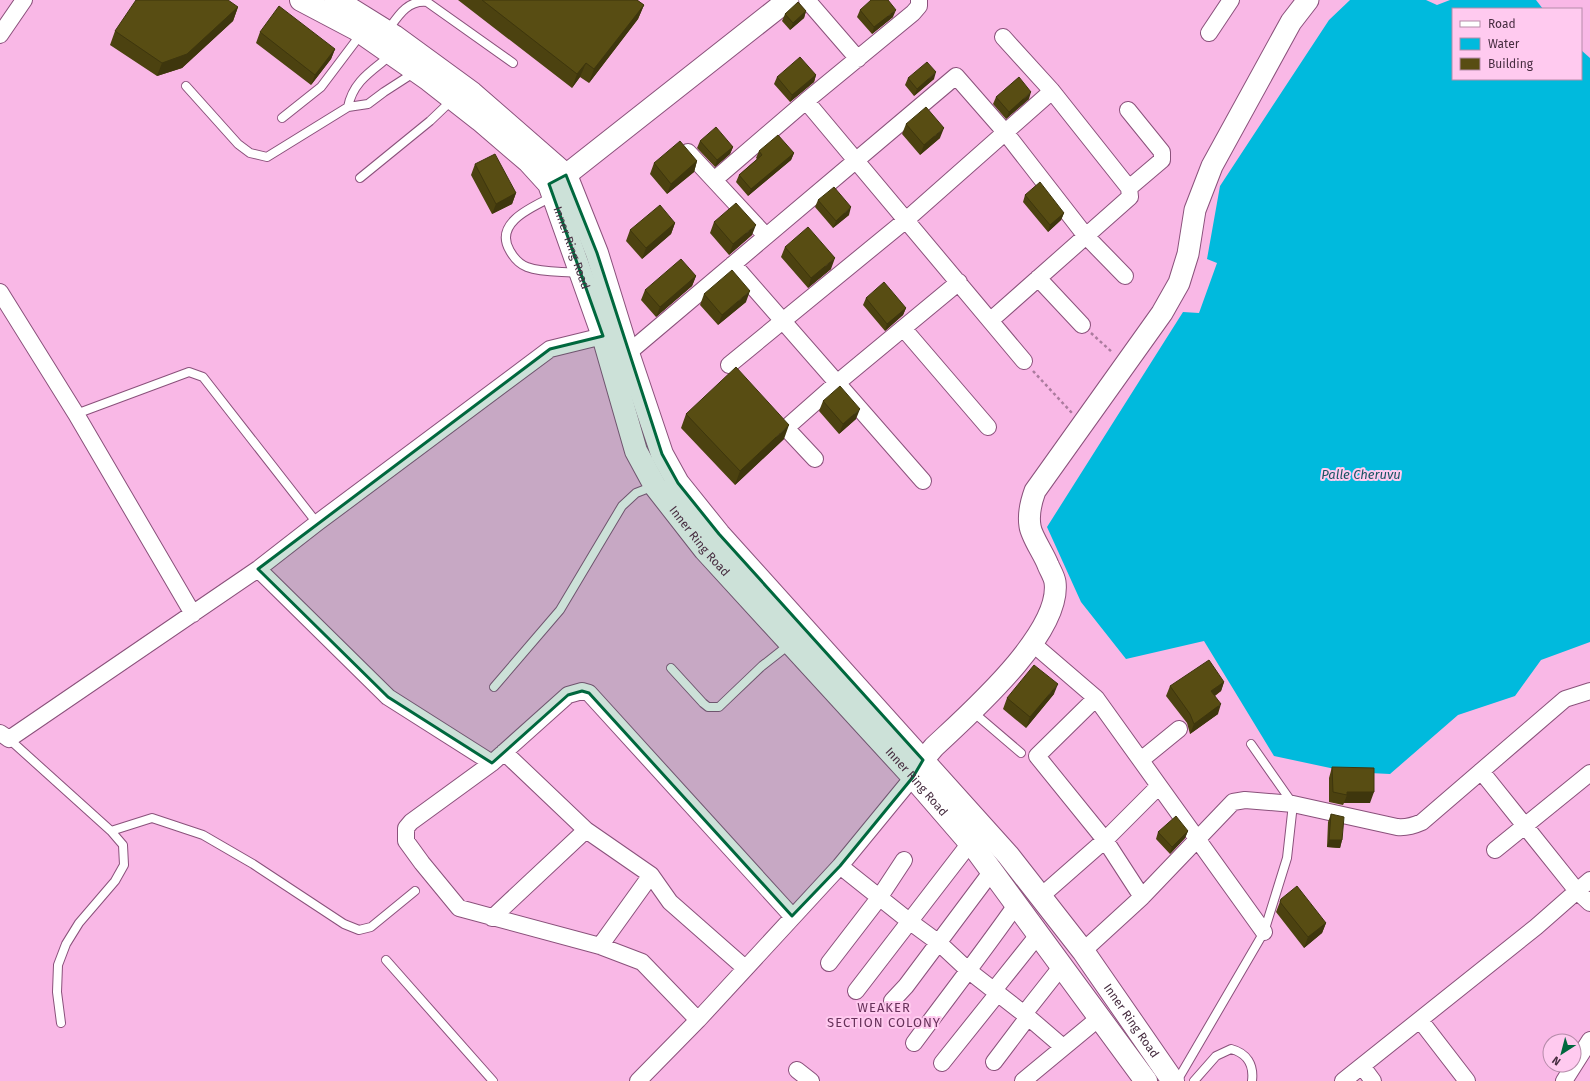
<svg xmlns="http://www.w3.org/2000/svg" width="1590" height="1081" font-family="'Fira Sans',sans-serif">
	<rect width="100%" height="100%" fill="#f9b8e6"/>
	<path fill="#00badd" d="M1350 0H1426L1437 5 1450 0H1536L1543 9H1453V79H1581V50L1590 58V642L1541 660 1515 696 1458 715 1390 774 1349 772 1274 756 1204 641 1126 659 1081 602 1047 527 1183 312 1199 313 1217 263 1207 259 1220 186 1329 20Z"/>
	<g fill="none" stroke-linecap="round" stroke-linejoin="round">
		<defs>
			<path id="service" d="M388 30C398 16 407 0 427 2L513 63
				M186 86 238 144 250 153 267 157 348 107 368 104 384 92 415 72
				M348 107C353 81 372 71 391 55
				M282 118 321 87 361 34
				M360 178 430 121 452 100
				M552 197C532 207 493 223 510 251 514 258 519 264 527 267 543 273 563 271 579 273
				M76 414 189 372 203 377 317 523
				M671 668 703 703 708 707H719L762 666 790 644
				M494 687 560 610 622 506 636 493 654 486
				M973 712 1021 753
				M9 739 111 831 123 845 124 865 115 881 79 923 66 944 58 965 57 992 61 1023
				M111 831 152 818 203 835 253 864 344 924 359 930 371 927 415 891
				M386 960 493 1081
				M1177 1081 1264 932 1287 858 1293 804 1251 744
				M1194 1081 1216 1056 1231 1049C1247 1053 1254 1065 1252 1081"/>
			<path id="minor" d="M807 0 858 59
				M919 0V6L913 13 806 101 1024 361
				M1209 33 1231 0
				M0 35 24 0
				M1128 110 1162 152V160L1129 188
				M688 152 766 236
				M714 180 806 101
				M733 264 923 481
				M1038 278 1082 325
				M0 292 76 414 193 614
				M991 320 1130 197 1129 188 1052 91
				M903 328 988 427
				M729 365 906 220 1052 91 1003 37
				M815 459 786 428 837 383 959 282
				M258 569 388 697 492 763
				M1032 643 1096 698
				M0 733 9 739 258 569 317 523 550 349 603 336 628 353 956 76 1005 132 1085 235 1125 276
				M504 752 586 830 651 875 670 902 745 968
				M1141 760 1179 729
				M1481 771 1577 891 1590 880
				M1495 850 1590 773
				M840 866 909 921 939 943 969 971 1028 1017 1063 1047
				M1040 897 1105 840 1159 786
				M1142 897 1105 840 1037 756 1096 698 1264 932
				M492 918 586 830
				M600 946 651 875
				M1083 951 1142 897 1233 802 1245 800 1293 804 1397 827C1406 828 1413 826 1422 822L1565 699 1590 691
				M829 963 879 898 904 860
				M994 990 1038 935
				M856 991 970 843
				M892 1001 906 986 992 871
				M1024 1014 1061 967
				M698 1020 642 962 600 946 459 908 422 863 406 841V828L411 822 492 763 568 695 582 691 589 693 792 916
				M1420 1020 1467 1081
				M914 1043C948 997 983 952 1016 905
				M994 1062 1028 1017
				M942 1063 998 993
				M1362 1066 1373 1081
				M797 1070 811 1081
				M638 1081 698 1020 840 866 913 777
				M1023 1081 1099 1018
				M1343 1081 1536 927 1577 891 1590 903
				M1564 1081 1590 1040"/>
			<path id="tertiary" d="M551 183 566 175 788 0
				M914 775 923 760 934 747C969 714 1062 633 1055 582 1054 576 1050 570 1048 565 1044 554 1031 536 1030 526 1028 514 1031 502 1035 491L1162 313 1179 283 1188 254 1195 210 1212 166 1291 22 1308 0"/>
			<g id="trunk">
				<path id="s1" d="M301 0 356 29 429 80 480 120 529 162 549 184 603 336 636 451 655 486 705 550 913 777 977 851 1146 1081"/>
				<path id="s2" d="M336 0 394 36 472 93 566 175 597 253 628 353 662 454 678 483 719 534 1008 855 1083 951 1173 1081"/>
			</g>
		</defs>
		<use href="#service" stroke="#8a517b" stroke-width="10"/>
		<use href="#minor" stroke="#8a517b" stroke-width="18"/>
		<use href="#tertiary" stroke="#8a517b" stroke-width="23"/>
		<use href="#trunk" stroke="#8a517b" stroke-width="24"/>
		<path stroke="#ab7b9e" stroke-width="2.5" stroke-dasharray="3 3" stroke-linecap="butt" d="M1091 333 1113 353
			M1033 371 1072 413"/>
		<use href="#service" stroke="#fff" stroke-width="8"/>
		<use href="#minor" stroke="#fff" stroke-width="16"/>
		<use href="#tertiary" stroke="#fff" stroke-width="21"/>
		<use href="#trunk" stroke="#fff" stroke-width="22"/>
	</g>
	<path fill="#4c4210" d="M458 0H637L644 5 638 19 589 83 580 77 572 88Z
		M238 7 233 21 182 68 157 76 110 45 115 31Z
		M860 10 893 17 872 34 857 17Z
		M806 11 804 18 790 30 782 21 785 14Z
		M260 32 335 49 331 59 311 85 256 43Z
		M816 75 814 82 790 102 774 84 777 77Z
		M908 78 934 79 914 96 905 85Z
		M996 97 1029 99 1006 119 993 104Z
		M906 124 940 138 920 155 902 134Z
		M700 141 733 147 730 154 715 167 697 148Z
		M759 151 794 153 791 160 748 196 736 182 739 175 757 159 756 158Z
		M697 161 694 172 667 194 650 174 654 163Z
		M475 164 516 193 512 204 492 214 471 175Z
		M1025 195 1064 213 1061 220 1048 232 1023 202Z
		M818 200 849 215 833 228 815 207Z
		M714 222 752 235 729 255 710 233Z
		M675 223 671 234 642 259 626 241 630 230Z
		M785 247 831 269 808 288 781 257Z
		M696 276 692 286 656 317 641 300 645 290Z
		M704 294 746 302 718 325 700 305Z
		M866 298 906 308 903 315 885 331 863 305Z
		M823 401 856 419 839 434 819 411Z
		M686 414 784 439 735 485 681 428Z
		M1224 682 1221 691 1215 696 1218 714 1190 734 1187 723 1166 696 1170 686Z
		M1054 694 1026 728 1003 709 1007 698Z
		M1332 767 1370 803H1344L1343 805 1329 802V778Z
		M1331 814 1342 840 1340 848 1327 847 1328 822Z
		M1188 831 1185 838 1170 854 1156 839 1158 832Z
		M1281 899 1326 923 1322 933 1304 948 1276 912Z"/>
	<path fill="#3e360d" d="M644 5 638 19 589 83 594 69Z
		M238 7 233 21 182 68 157 76 162 63Z
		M896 10 893 17 872 34 874 27Z
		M806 11 804 18 790 30 793 23Z
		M335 49 331 59 311 85 315 75Z
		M586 63 580 77 572 88 577 74Z
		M936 72 934 79 914 96 917 89Z
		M816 75 814 82 790 102 792 95Z
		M1031 92 1029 99 1006 119 1009 112Z
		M944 128 940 138 920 155 924 145Z
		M733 147 730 154 715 167 717 160Z
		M794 153 791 160 748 196 751 189Z
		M697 161 694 172 667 194 671 184Z
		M516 193 512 204 492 214 496 204Z
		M851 207 849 215 833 228 836 221Z
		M1064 213 1061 220 1048 232 1050 225Z
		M675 223 671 234 642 259 646 248Z
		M756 225 752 235 729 255 733 244Z
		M835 258 831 269 808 288 811 278Z
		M696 276 692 286 656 317 660 307Z
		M750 291 746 302 718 325 722 315Z
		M906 308 903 315 885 331 887 324Z
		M860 409 856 419 839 434 843 424Z
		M789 425 784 439 735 485 740 471Z
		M1224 682 1221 691 1208 700 1211 691Z
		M1058 684 1054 694 1026 728 1030 717Z
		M1221 704 1218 714 1190 734 1194 724Z
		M1347 792H1374L1370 803H1344L1347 795Z
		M1188 831 1185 838 1170 854 1172 847Z
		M1329 840H1342L1340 848 1327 847Z
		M1326 923 1322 933 1304 948 1308 937Z"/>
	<path fill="#584d13" stroke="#3e360d" d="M136 0H228L238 7 187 54 162 63 115 31Z
		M482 0H637L644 5 594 69 586 63 577 74Z
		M871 0H888L896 10 874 27 860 10Z
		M798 2 806 11 793 23 785 14Z
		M279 6 335 49 315 75 260 32Z
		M800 57 816 75 792 95 777 77Z
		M927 62 936 72 917 89 908 78Z
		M1019 77 1031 92 1009 112 996 97Z
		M926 107 944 128 924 145 906 124Z
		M716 127 733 147 717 160 700 141Z
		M778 135 794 153 751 189 739 175 762 155 759 151Z
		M680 141 697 161 671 184 654 163Z
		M495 154 516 193 496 204 475 164Z
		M1040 182 1064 213 1050 225 1025 195Z
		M834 187 851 207 836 221 818 200Z
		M736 203 756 225 733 244 714 222Z
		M660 205 675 223 646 248 630 230Z
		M808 227 835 258 811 278 785 247Z
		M681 259 696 276 660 307 645 290Z
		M732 270 750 291 722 315 704 294Z
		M884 282 906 308 887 324 866 298Z
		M736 367 789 425 740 471 686 414Z
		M840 386 860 409 843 424 823 401Z
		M1209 660 1224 682 1211 691 1221 704 1194 724 1190 714 1170 686Z
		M1034 665 1058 684 1030 717 1007 698Z
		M1332 767 1374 768V792H1347V795L1333 792Z
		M1331 814 1344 817 1342 840H1329Z
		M1176 816 1188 831 1172 847 1158 832Z
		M1297 886 1326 923 1308 937 1280 902 1281 899Z"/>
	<path fill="#00683e" fill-opacity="0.2" stroke="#00683e" stroke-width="3" stroke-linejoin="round" d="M566 175 597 253 662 454 678 483 719 534 923 760 913 777 840 866 792 916 589 693 582 691 568 695 492 763 388 697 258 569 550 349 603 336 549 184Z"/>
	<g text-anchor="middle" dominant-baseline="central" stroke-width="4" stroke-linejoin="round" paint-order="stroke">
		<g font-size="12" fill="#472d40" stroke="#ffcaef">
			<text stroke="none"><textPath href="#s1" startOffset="378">Inner Ring Road</textPath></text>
			<text stroke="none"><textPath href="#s1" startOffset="702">Inner Ring Road</textPath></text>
			<text stroke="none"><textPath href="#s1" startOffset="1026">Inner Ring Road</textPath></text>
			<text stroke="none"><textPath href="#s2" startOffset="1322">Inner Ring Road</textPath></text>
		</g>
		<g font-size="13" font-style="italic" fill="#165361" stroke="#ffcaef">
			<text x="1361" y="474">Palle Cheruvu</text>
		</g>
		<g font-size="13" letter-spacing="1" fill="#67315a" stroke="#ffcaef">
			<text x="884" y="1007">WEAKER<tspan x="884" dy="15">SECTION COLONY</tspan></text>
		</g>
	</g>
	<rect x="1452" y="8" width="130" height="72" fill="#ffcaef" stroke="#b58ba9"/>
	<rect x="1460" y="21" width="20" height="6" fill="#ffffff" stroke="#b58ba9"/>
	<text x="1488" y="28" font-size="12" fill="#472d40">Road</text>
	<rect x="1460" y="38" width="20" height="12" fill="#00badd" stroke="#b58ba9"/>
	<text x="1488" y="48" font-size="12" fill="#472d40">Water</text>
	<rect x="1460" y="58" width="20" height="12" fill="#584d13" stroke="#b58ba9"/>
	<text x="1488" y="68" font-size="12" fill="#472d40">Building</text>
	<g transform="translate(1562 1053) rotate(216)"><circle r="19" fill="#ffcaef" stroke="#b58ba9"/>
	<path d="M0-3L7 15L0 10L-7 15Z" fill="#00683e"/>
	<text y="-6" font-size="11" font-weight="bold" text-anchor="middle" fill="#472d40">N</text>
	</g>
</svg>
